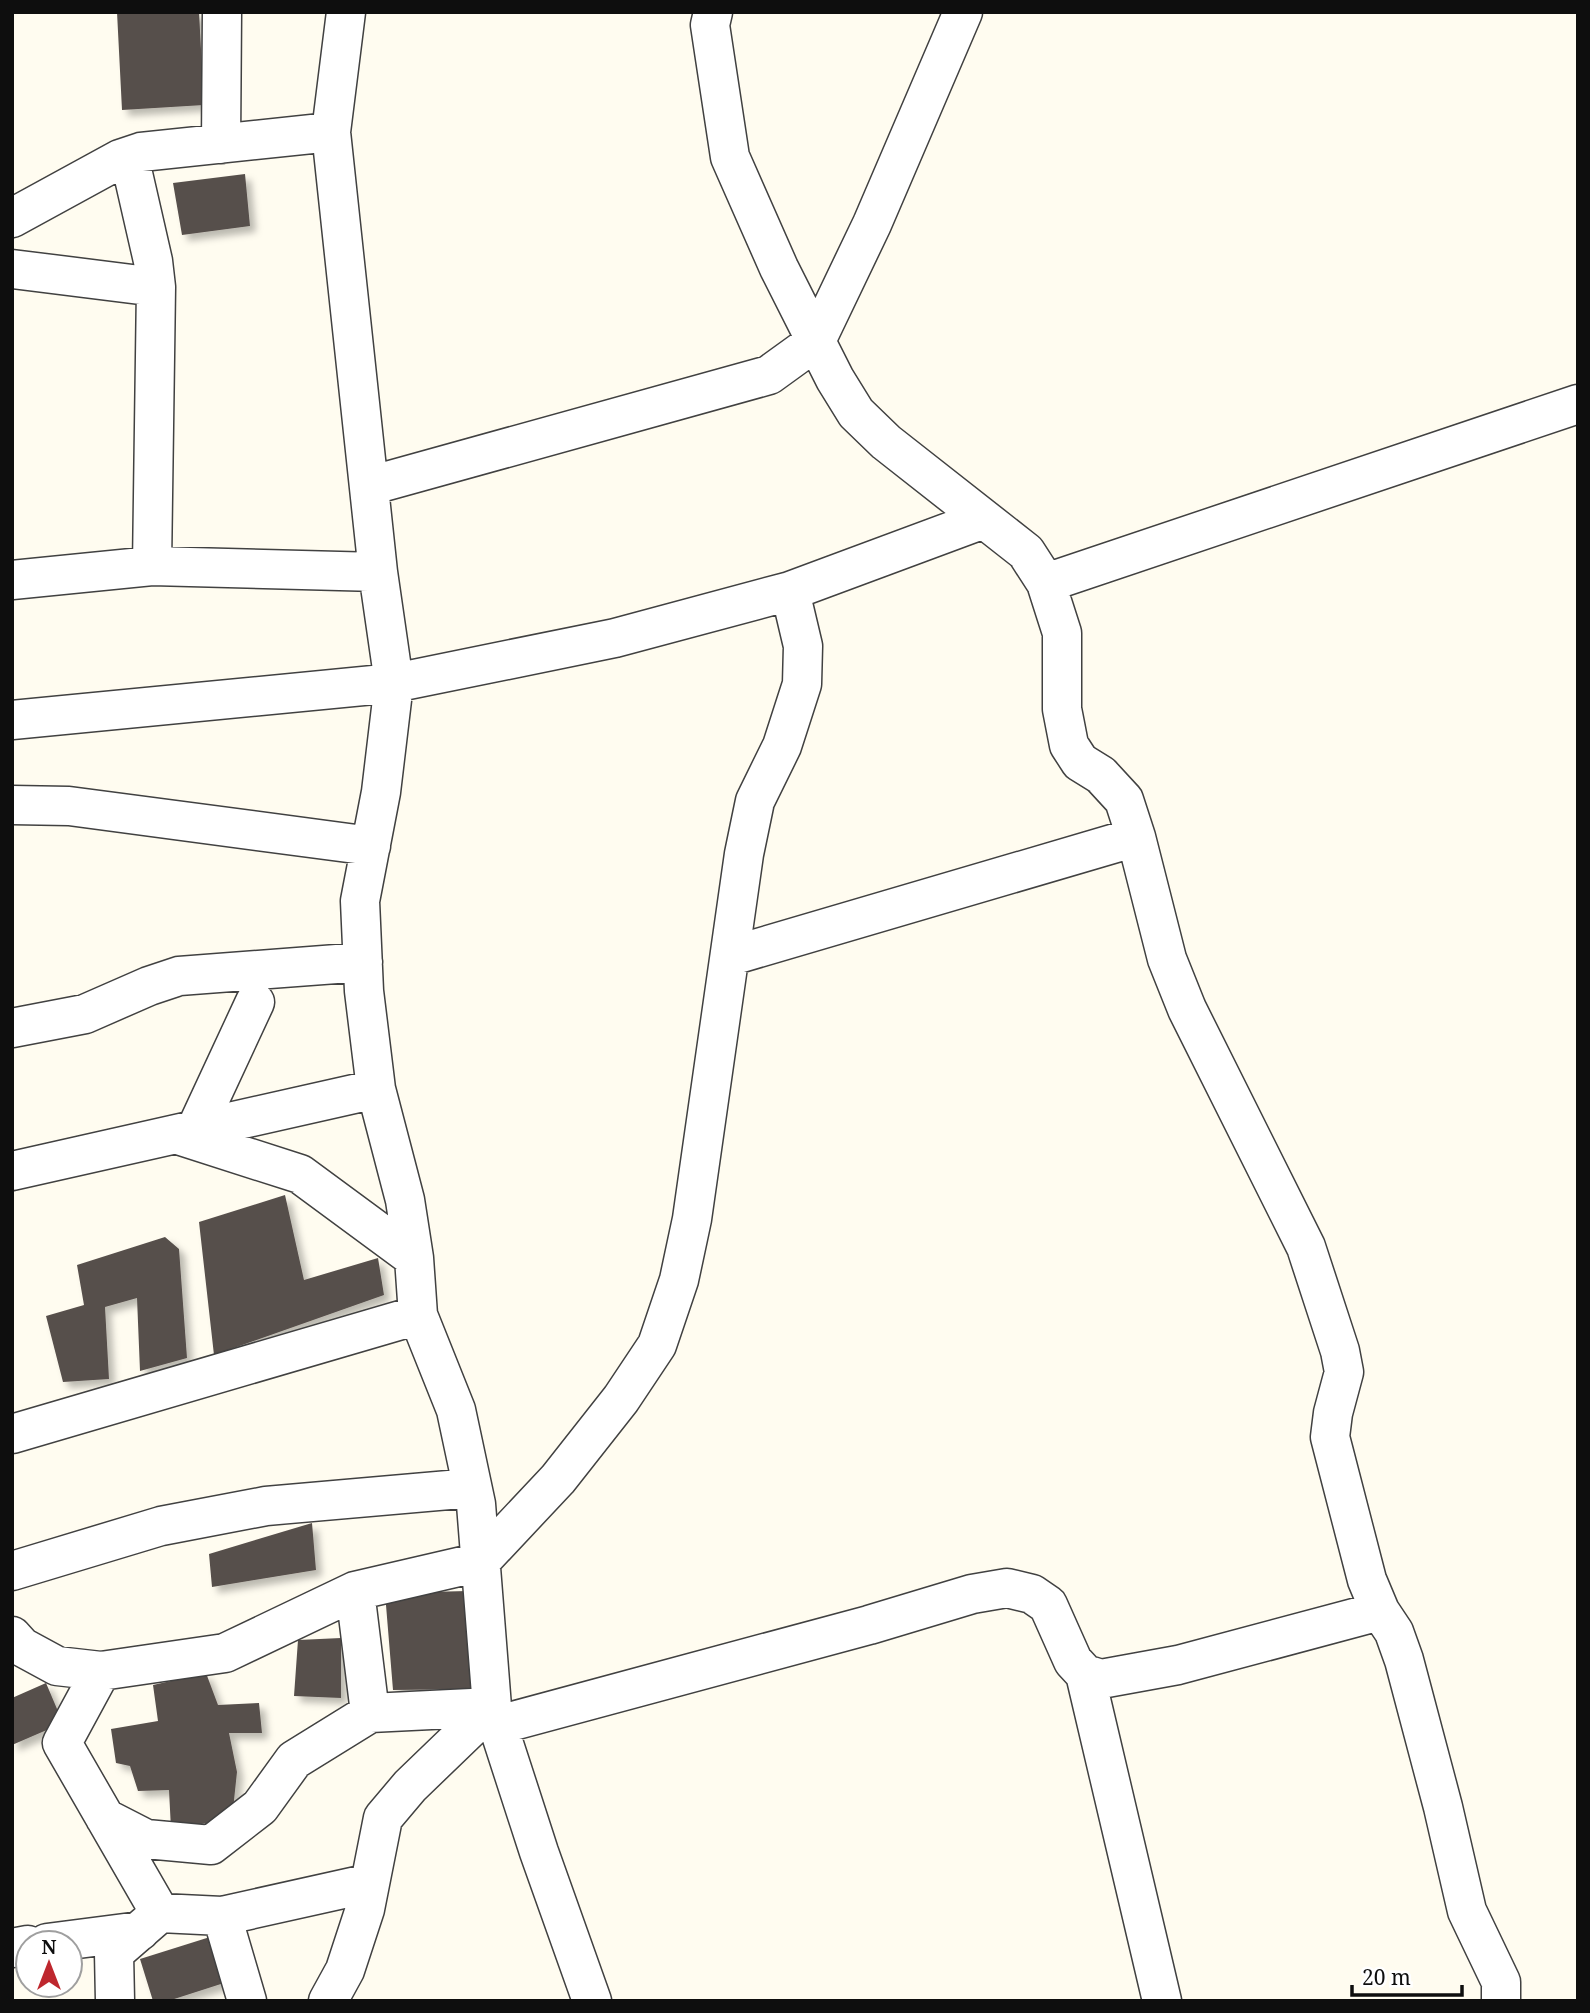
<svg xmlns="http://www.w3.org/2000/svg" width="1590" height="2013" font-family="'Noto Serif',serif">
	<defs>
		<filter id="shadow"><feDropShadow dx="6" dy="6" stdDeviation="3.5" flood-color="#0004"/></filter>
	</defs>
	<rect width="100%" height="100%" fill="#fffcf0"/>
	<path fill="#574f4b" filter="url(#shadow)" d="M117 12H199L204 105 122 110Z
		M245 174 250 226 182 235 173 183Z
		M285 1195 304 1280 378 1258 384 1295 214 1355 199 1222Z
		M165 1237 179 1249 187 1358 140 1371 137 1298 105 1307 109 1379 63 1382 46 1316 84 1305 77 1265Z
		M312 1523 316 1570 212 1587 209 1554Z
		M468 1591 475 1689 393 1690 385 1593Z
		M341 1638V1698L294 1696 298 1640Z
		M206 1673 218 1705 259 1703 262 1733H229L237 1772 232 1819 171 1829 169 1790 138 1791 130 1766 116 1763 111 1729 158 1721 153 1685Z
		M46 1683 63 1723 12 1745V1698Z
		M210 1937 224 1983 168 2001H153L140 1959Z"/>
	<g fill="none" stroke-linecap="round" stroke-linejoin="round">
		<defs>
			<path id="minor" d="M346 12 331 132 378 572 394 683 381 792 360 901 364 991 376 1089 405 1200 414 1258 418 1315 456 1410 476 1504 492 1707 539 1852 592 2001
				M713 12 710 25 730 157 779 268 835 379 856 413 886 442 1026 552 1046 583 1062 633V709L1069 745 1080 762 1101 775 1124 800 1136 837 1167 959 1187 1009 1306 1247 1340 1351 1344 1372 1333 1413 1330 1437 1367 1580 1380 1611 1394 1632 1404 1660 1443 1807 1467 1911 1501 1982V2001
				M221 144 222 12
				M129 156 153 261 156 287 152 566
				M12 218 120 159 141 152 331 132
				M12 269 156 287
				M369 486 769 375 816 341 872 224 963 12
				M12 580 152 566 378 572
				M1046 583 1578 404
				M12 720 394 683 615 638 790 591 984 519
				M12 805 69 806 371 846
				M731 956 1136 837
				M12 1028 85 1014 149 986 179 976 363 962
				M196 1129 255 1002
				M178 1135 300 1174 414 1258
				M12 1171 376 1089
				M12 1434 418 1315
				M12 1571 161 1526 266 1506 472 1488
				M355 1591 370 1713
				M12 1636 22 1647 57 1666 101 1671 225 1653 355 1591 480 1562 558 1479 621 1399 657 1345 679 1280 692 1219 744 854 755 801 782 746 802 684 803 646 790 591
				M101 1671 62 1743 160 1913
				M1085 1674 1162 2001
				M498 1725 869 1625 972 1594 1007 1588 1032 1594 1048 1605 1073 1661 1085 1674 1101 1679 1178 1665 1380 1611
				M105 1818 146 1839 211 1845 260 1807 294 1760 370 1713 492 1707
				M222 1916 370 1883
				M47 1943 140 1931
				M12 1948 28 1945
				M115 2001 114 1953 160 1913 222 1916 247 2001
				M328 2001 345 1970 365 1909 383 1818 410 1786 492 1707"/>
		</defs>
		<use href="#minor" stroke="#414141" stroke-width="41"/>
		<use href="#minor" stroke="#fff" stroke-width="38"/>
	</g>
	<rect width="1590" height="2013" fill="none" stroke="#0e0e0e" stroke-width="28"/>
	<g transform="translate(49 1964)"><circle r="33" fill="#ffffff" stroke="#9f9f9f" stroke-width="2"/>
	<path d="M0-5L12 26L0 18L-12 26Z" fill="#be272e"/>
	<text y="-10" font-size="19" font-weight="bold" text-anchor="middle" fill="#0e0e0e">N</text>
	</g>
	<path d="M1352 1985v10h110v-10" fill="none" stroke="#0e0e0e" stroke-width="3.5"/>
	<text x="1362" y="1985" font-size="21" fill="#0e0e0e" stroke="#ffffff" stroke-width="5" paint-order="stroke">20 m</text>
</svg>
